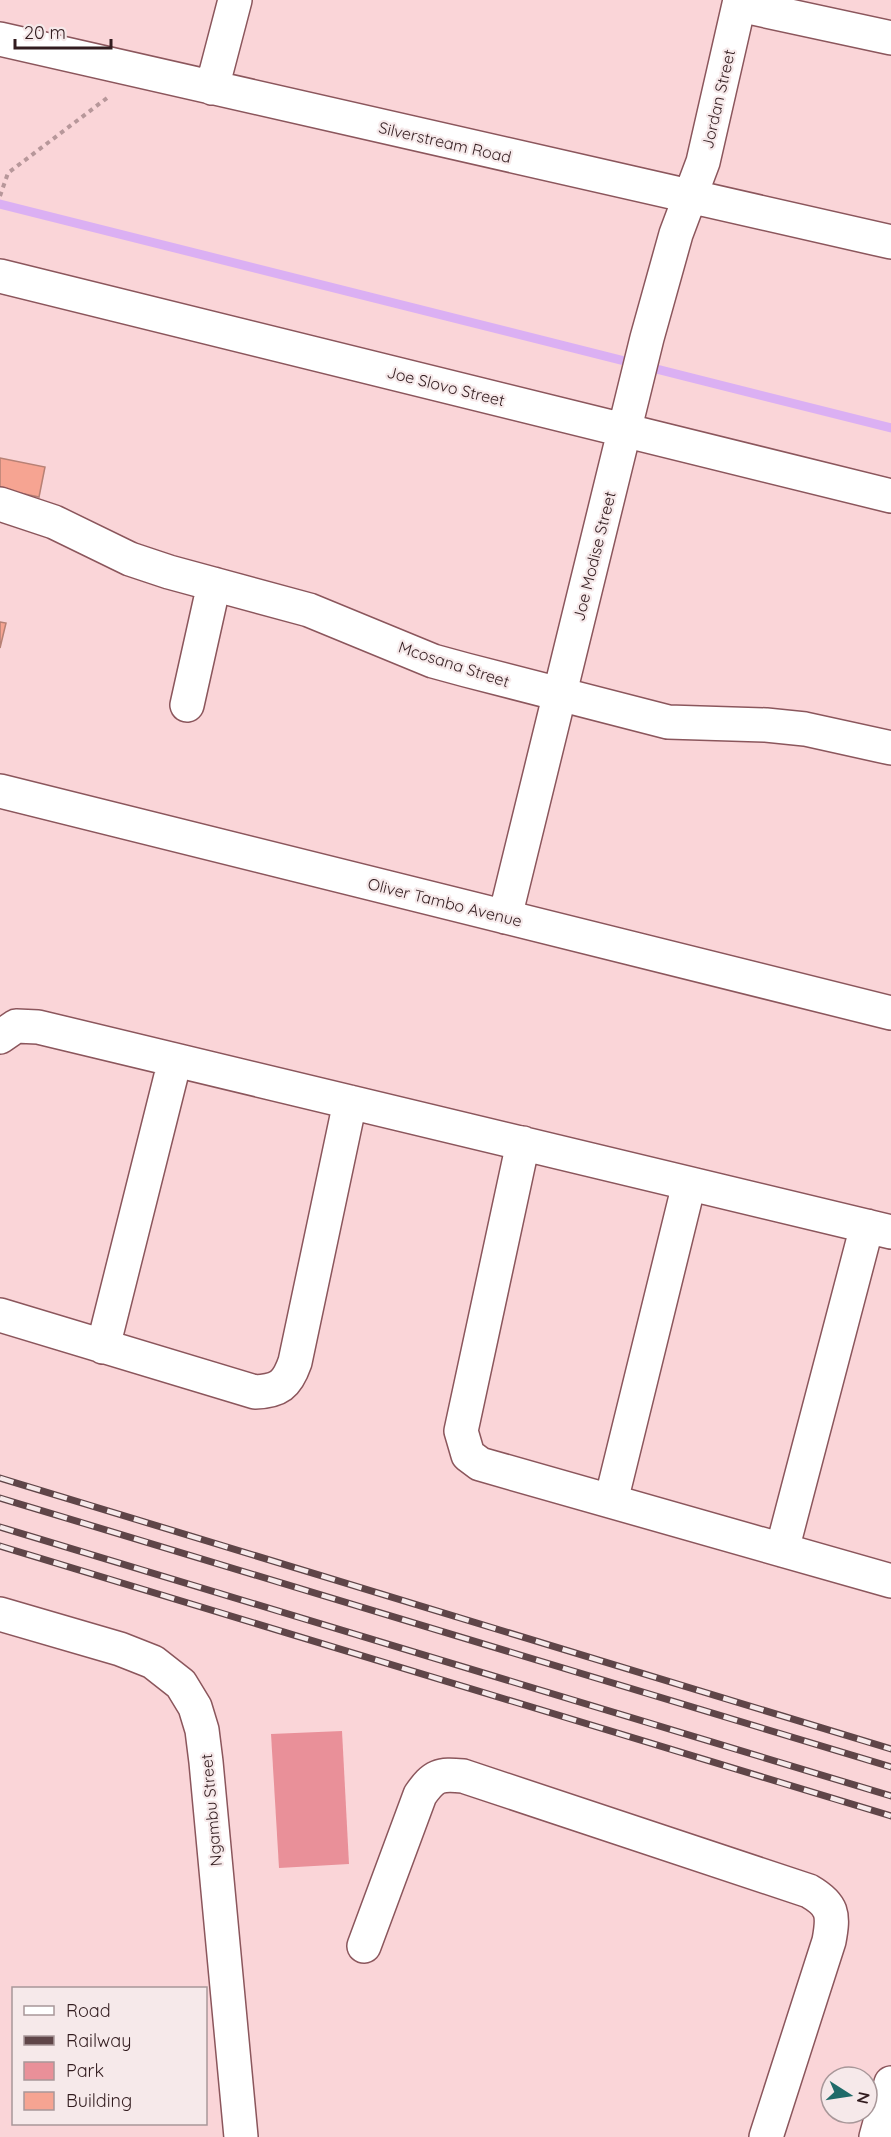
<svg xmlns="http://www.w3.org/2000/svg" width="891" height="2137" font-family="Quicksand,sans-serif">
	<rect width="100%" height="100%" fill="#fad5d8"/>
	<path fill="#e99099" d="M342 1731 349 1864 279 1868 271 1734Z"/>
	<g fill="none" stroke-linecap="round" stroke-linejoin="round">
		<path stroke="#dbb0f3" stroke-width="9" d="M0 204 891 428"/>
	</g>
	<path fill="#f6a492" stroke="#b78175" stroke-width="1.5" d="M0 458 45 467 39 497 0 489Z
		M0 622 6 623 0 648Z"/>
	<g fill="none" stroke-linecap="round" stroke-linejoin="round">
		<defs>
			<path id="minor" d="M739 5 891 38
				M0 39 891 242
				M212 88 235 0
				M0 276 891 496
				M0 504 54 522 130 559 169 572 309 610 433 661 466 670 668 722 766 725 805 729 891 748
				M187 705 214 584
				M0 791 891 1013
				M505 917 647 338 676 234 703 162 740 0
				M0 1037 16 1026 38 1027 891 1232
				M523 1143 461 1431 468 1455 480 1464 891 1581
				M0 1315 255 1392C279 1391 287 1385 295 1362L350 1102
				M103 1347 175 1060
				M611 1501 689 1184
				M782 1550 867 1226
				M0 1614 120 1649 153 1662 181 1684 195 1707 202 1730 206 1762 241 2137
				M364 1946 420 1795C434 1775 439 1774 463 1776L809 1891C833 1905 834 1914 829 1941L766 2137
				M876 2137 891 2083"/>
		</defs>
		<use href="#minor" stroke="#8b565c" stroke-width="36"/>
		<path stroke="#b7979a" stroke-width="4" stroke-dasharray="4.5 4.5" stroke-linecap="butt" d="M0 196 8 173 107 98"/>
		<use href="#minor" stroke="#fff" stroke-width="33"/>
		<defs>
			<path id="rail" d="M0 1478 891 1749
				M0 1498 891 1767
				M0 1527 891 1796
				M0 1546 891 1816"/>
		</defs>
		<use href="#rail" stroke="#5f4548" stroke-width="7"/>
		<use href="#rail" stroke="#f6e9ea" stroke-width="4.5" stroke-dasharray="14" stroke-linecap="butt"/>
	</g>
	<g text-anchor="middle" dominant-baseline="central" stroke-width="4.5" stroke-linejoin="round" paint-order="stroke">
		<g font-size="16" fill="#321c1f" stroke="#f6e9ea">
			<text transform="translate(718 99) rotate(-77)">Jordan Street</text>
			<text transform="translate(445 142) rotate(13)">Silverstream Road</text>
			<text transform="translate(446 386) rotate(14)">Joe Slovo Street</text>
			<text transform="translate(594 556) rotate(-76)">Joe Modise Street</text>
			<text transform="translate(454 664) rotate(18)">Mcosana Street</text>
			<text transform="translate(445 902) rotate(14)">Oliver Tambo Avenue</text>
			<text transform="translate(211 1810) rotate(-95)">Ngambu Street</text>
		</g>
	</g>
	<rect x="12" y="1987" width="195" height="138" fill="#f6e9ea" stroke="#a89799" stroke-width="1.5"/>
	<rect x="24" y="2006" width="30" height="9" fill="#ffffff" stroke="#a89799" stroke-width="1.5"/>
	<text x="66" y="2017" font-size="18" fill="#321c1f">Road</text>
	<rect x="24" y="2036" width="30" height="9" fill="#5f4548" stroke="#a89799" stroke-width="1.5"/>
	<text x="66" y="2047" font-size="18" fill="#321c1f">Railway</text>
	<rect x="24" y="2062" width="30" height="18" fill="#e99099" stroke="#a89799" stroke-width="1.5"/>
	<text x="66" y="2077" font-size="18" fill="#321c1f">Park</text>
	<rect x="24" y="2092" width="30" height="18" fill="#f6a492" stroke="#a89799" stroke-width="1.5"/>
	<text x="66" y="2107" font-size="18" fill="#321c1f">Building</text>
	<g transform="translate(849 2095) rotate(102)"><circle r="28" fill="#f6e9ea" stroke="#a89799" stroke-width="1.5"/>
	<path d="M0-4.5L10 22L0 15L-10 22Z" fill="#1f6b69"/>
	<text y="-9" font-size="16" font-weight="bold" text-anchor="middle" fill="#321c1f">N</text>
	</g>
	<path d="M15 39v9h96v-9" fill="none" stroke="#321c1f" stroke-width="3"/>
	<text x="24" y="39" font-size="18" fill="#321c1f" stroke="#f6e9ea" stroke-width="4.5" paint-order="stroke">20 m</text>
</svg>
